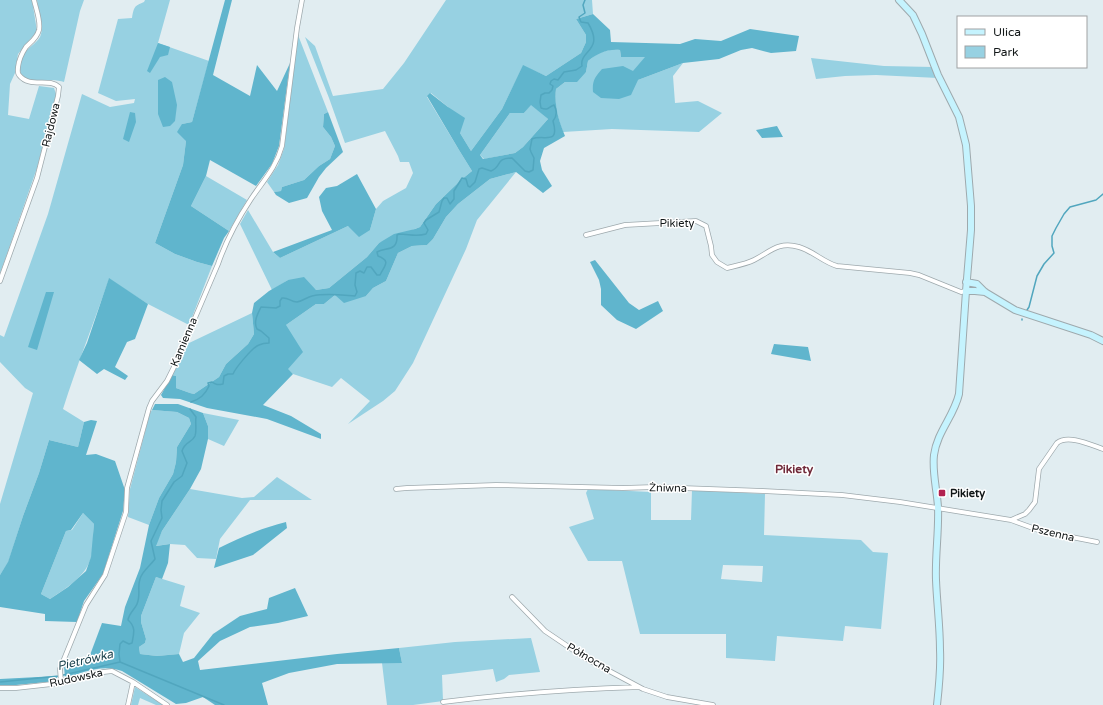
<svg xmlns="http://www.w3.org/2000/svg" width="1103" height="705" font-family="'Varela Round',sans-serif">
	<rect width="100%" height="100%" fill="#e1edf1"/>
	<path fill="#97d1e2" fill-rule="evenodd" d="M0 0H32L37 31 18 54 15 73 10 84 8 115 29 119 39 86 54 88 56 94 37 168 7 254 0 273Z
		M37 0H84L80 11 64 82C61 81 56 80 52 80 42 79 22 86 20 70 20 66 21 59 23 55 27 48 36 44 40 37 45 26 38 11 37 0Z
		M145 0H170L158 43 209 61 192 122 182 124 186 141 183 165 155 243 175 254 197 262 212 266 189 325 148 304 109 279C94 322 77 365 63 409L84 422 78 447 49 440 39 473 23 516 8 563 0 575V504L33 393 25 388 0 362V335L4 337 48 214 82 94 110 107 134 103 135 99 116 101 98 93 118 19 132 18C134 7 134 6 144 2Z
		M446 0H592L593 14 576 19 586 35V42L581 53 546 76 523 66 502 109 471 151 460 133 448 107 431 93 427 97 459 150 472 171 461 180 436 204 420 227 379 243 367 257 329 288 316 290 288 280 272 290 240 224 248 210 273 252 280 258 348 226 370 230 376 209 383 201 406 188 413 173 409 162H400L398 156 385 131 345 143 329 98 305 37 315 46 333 96 383 89 404 63Z
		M298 35 328 112 324 114 323 127 331 137 335 146 330 159 319 166 304 180 282 187 281 191 274 192 267 182 278 165 284 149Z
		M613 49 620 50 621 57H646L633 72 638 80 683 63 673 76 675 103 698 101 722 113 699 132 612 129 563 132C558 118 554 105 556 89L565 82 586 72 588 61 598 53Z
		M811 58 884 66 933 67 938 78 876 75 845 76 816 79Z
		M531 104 548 119 523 147 515 153 484 159 480 155 510 113H524Z
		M516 172 477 220 466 249 413 363 395 391 383 401 348 424 370 401 341 378 332 387 293 374 288 370 286 325 316 304H324L335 295 366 296 373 288 386 281 398 253 412 246 427 245 433 239 446 217 458 204 490 179Z
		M206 176 247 200 229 231 191 206Z
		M252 313 254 334 248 344 226 364 219 377 194 394 190 393 176 388V376L172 375 187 344Z
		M152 410 177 412 189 418 191 424 177 447 176 462 173 474 159 498 149 525 128 517 130 489 150 413Z
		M203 413 239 420 224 446 208 439V426Z
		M277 477 312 500H250L220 539 216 559 197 558 185 545 170 544 155 546 162 531 190 489 242 498 254 497Z
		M588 489 651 492V520H691L692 490 765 494 764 535 861 540 873 552 888 553 881 629 845 626 843 641 777 636 775 661 726 658V634H640L622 561H588L569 527 594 519 586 493ZM723 565 763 566 762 582 721 579Z
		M83 513 94 524C93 534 94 549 91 558 85 577 66 588 50 599L41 594 66 531 72 530Z
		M156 577 185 586 180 606 200 613 184 633 179 654 157 656 140 654 139 647 145 643 146 639 141 622V616Z
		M531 638 540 672 509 675 504 679 496 682 493 669 442 675 443 701 413 705H387L382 663H402L399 648 455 642Z
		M135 687 163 705H156L140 698 138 705H131Z"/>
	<path fill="#60b5cd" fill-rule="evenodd" d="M225 0H232L213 75 250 96 257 65 277 91 290 63 279 146 272 164 256 186 210 160 206 176 191 206 229 231 224 238 212 266 197 262 175 254 155 243 183 165 186 141 177 132 182 124 192 122Z
		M593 14 610 30 611 42 680 44 695 39 721 41 750 29 799 36 796 51 771 53 752 48 741 50 719 59 683 63 638 80 631 95 619 99 601 98 593 92C592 81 595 77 602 69L623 66 633 71 645 57H621L620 50C606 49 599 53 588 61L586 72 577 82H565L556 89C554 106 559 121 565 136L544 148 540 161 542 170 552 186 543 193 516 172 490 179 458 204 446 217 433 239 427 245 412 246 398 253 386 281 373 288 366 296 344 303 335 295 324 304H316L286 325 303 352 288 369 293 374 263 405 291 416 321 434V439L267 419 207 408 180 399 163 398 161 395 172 375 176 376V388L190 393 194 394 219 377 226 364 248 344 254 334 252 313 254 303 269 291 288 280 304 277 316 290 329 288 367 257 379 243 394 234 415 229 420 227 436 204 461 180 472 171 459 150 427 96 430 93 448 107 465 118 460 133 471 151 502 109 523 65 546 76 581 53 586 42V35L576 19ZM531 105 548 119 523 147 515 153 483 159 480 155 510 113H524Z
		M158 43 170 47 168 55 160 57 150 73 147 71Z
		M165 77 172 82 177 105 175 121 170 126 163 127 158 114V80Z
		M130 112 135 113 136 122 129 142 123 139Z
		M328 112 343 152 326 168 319 177 307 198 289 203 276 195 274 192 281 191 282 187 304 180 319 166 330 159 335 146 331 137 323 127 324 114Z
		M777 126 783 137 762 138 756 130Z
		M357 174 376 209 370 230 359 237 348 226 280 258 273 252 332 230 322 211 319 197 326 188 337 186Z
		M595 260 629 303 639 310 658 301 663 311 636 329 617 320 601 305V289L599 280 590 262Z
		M109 278 148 304 135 339 127 342 115 367 128 376 125 380 104 369 97 374 79 360 87 343Z
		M46 292H54L37 350 28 347Z
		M774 344 808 347 811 361 771 354Z
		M155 404H178L203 413 208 426V439L201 469 190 489 162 531 156 546 170 544 168 563 162 579 156 577 141 616V622L146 639 145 643 139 647 140 654 157 656 179 654 183 662 194 658 213 634 240 616 267 609 269 598 295 588 308 616 278 623 250 627 220 641 198 661 200 670 337 654 399 648 402 663 337 664 289 673 262 683 268 705H215L203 697 186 703 176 704 122 671C101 664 85 672 65 678L64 666 90 655 102 623 121 626 125 607 140 568 149 525 159 498 173 474 176 462 177 447 191 424 189 418 177 412 152 410Z
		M91 420 97 421 86 455 96 454 115 461 125 490 123 511 103 574 84 601 77 622 45 621V614L0 607V575L8 562 23 516 39 473 49 440 78 447 84 422ZM83 513 94 524 91 557 86 571 68 587 50 599 41 594 66 531 71 530Z
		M286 522 287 528 253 555 214 568 219 548C241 537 262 528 286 522Z
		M57 676V681L16 685H0V679Z"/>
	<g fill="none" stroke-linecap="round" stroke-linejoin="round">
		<path stroke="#51a6be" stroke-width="1.5" d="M1027 310 1029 307 1037 276 1044 264 1054 253 1052 246V236L1056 228 1064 214 1070 207 1096 200 1103 194
			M1022 319V320
			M191 402C200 399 205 395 209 386L208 383 212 382C216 385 218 385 223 384L224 376 228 374H233C236 367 253 347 259 345 263 343 266 343 269 343V338L261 331 257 329C253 322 258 313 261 307L276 308 280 306V301L282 298C288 297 291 302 297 302 303 301 307 297 312 296 326 293 341 295 355 296L357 292 355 285 356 273 360 271 364 273 367 267H371L377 275H380C385 265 391 261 378 256L377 252C386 247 398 252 397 235L399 234C409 234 416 237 426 234L428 230 424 223 426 220 439 212 442 201 444 198H447L450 204 454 199V191L462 178 466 179 468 186 470 187 475 182 479 169 482 168 491 171C502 167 495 158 512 158L525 171 529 172 533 170 534 158 531 152 530 149 532 139C544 134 560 146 553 121 557 116 557 110 554 105 548 107 549 111 541 108L540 102 541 95 545 93H549L552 90 553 86 550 84 551 81 554 79 558 80 564 72 576 70 582 66C579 50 605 51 588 23L581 22 579 17 585 13 583 5 585 0
			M120 662 119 654 120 644 123 641 129 644 132 643C134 633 136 627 128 620 129 613 135 609 137 604 141 595 137 587 140 579 142 571 150 566 155 559L151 541 162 518 161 510 162 501 174 482 182 476 187 463 182 451C185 441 192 443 195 436 197 431 195 422 196 417L190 409
			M120 662 224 705
			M0 682 59 676 120 662"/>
		<defs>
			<path id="street" d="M586 235 625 225 696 221 706 226 711 246 712 255 717 262 727 268C735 266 746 264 754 260 770 252 778 241 799 247 813 251 823 262 837 266L910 273 919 275 961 292 966 291
				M0 281 37 178 58 96 59 87C49 77 30 89 19 75 17 73 18 70 18 67 19 59 22 53 26 47 31 42 37 38 39 30 41 21 36 9 34 0
				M396 489 407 488 496 485 623 488 655 487 763 491 842 495 900 502 1011 520 1041 531 1097 542
				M1011 520 1025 514 1029 510 1035 502 1039 469 1057 443C1068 434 1091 445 1103 449
				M512 597 545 631 585 658 643 689 667 697 713 705
				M61 683 60 669 86 605 105 575 126 512 127 488 149 408 152 401 167 381 174 367 218 264C226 241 237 220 251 199 263 181 276 168 282 146L297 28 302 0
				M0 688H16L61 683 95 673 112 671 133 682 167 705
				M443 702C508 694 574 689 639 687
				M128 705 133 682"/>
			<path id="secondary" d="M899 0 913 15 922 34 938 75 959 117 966 145 971 206V230L966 291 959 394C954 416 937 432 934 455 932 472 937 490 938 507 939 531 935 556 936 580 937 604 940 627 940 650 941 669 939 687 937 705
				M966 282 977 284 985 292 1015 310 1091 335 1103 341
				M966 291H975L985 292"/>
		</defs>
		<use href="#street" stroke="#9ea9ad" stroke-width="5.5"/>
		<use href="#secondary" stroke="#9ea9ad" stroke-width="8"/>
		<use href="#street" stroke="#fff" stroke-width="4"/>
		<use href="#secondary" stroke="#c5f3fe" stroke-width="6"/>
	</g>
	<rect fill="#b22150" stroke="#fff" stroke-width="1.5" x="938" y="489" width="8" height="8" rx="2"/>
	<g text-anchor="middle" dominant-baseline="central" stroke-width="3" stroke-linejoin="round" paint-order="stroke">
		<g font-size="11" fill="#121718" stroke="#fff">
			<text transform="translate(51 125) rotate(-76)">Rajdowa</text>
			<text x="677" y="223">Pikiety</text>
			<text transform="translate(184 342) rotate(-67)">Kamienna</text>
			<text transform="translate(668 488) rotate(1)">Żniwna</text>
			<text transform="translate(1053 533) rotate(13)">Pszenna</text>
			<text transform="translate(589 658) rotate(30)">Północna</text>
			<text transform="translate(76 678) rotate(-12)">Rudowska</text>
		</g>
		<g font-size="11" font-weight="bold" fill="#121718" stroke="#fff" text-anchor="start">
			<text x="950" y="493">Pikiety</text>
		</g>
		<g font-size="12" font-weight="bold" fill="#702a3a" stroke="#fff">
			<text x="794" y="469">Pikiety</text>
		</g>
		<g font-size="12" font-style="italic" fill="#1e444f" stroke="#fff">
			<text transform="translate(85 660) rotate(-13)">Pietrówka</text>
		</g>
	</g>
	<rect x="957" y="16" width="130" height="52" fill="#ffffff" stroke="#a0a2a3"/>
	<rect x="965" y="29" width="20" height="6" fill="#c5f3fe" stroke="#a0a2a3"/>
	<text x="993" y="36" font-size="12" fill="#121718">Ulica</text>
	<rect x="965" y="46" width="20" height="12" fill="#97d1e2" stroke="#a0a2a3"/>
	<text x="993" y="56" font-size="12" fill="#121718">Park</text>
</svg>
